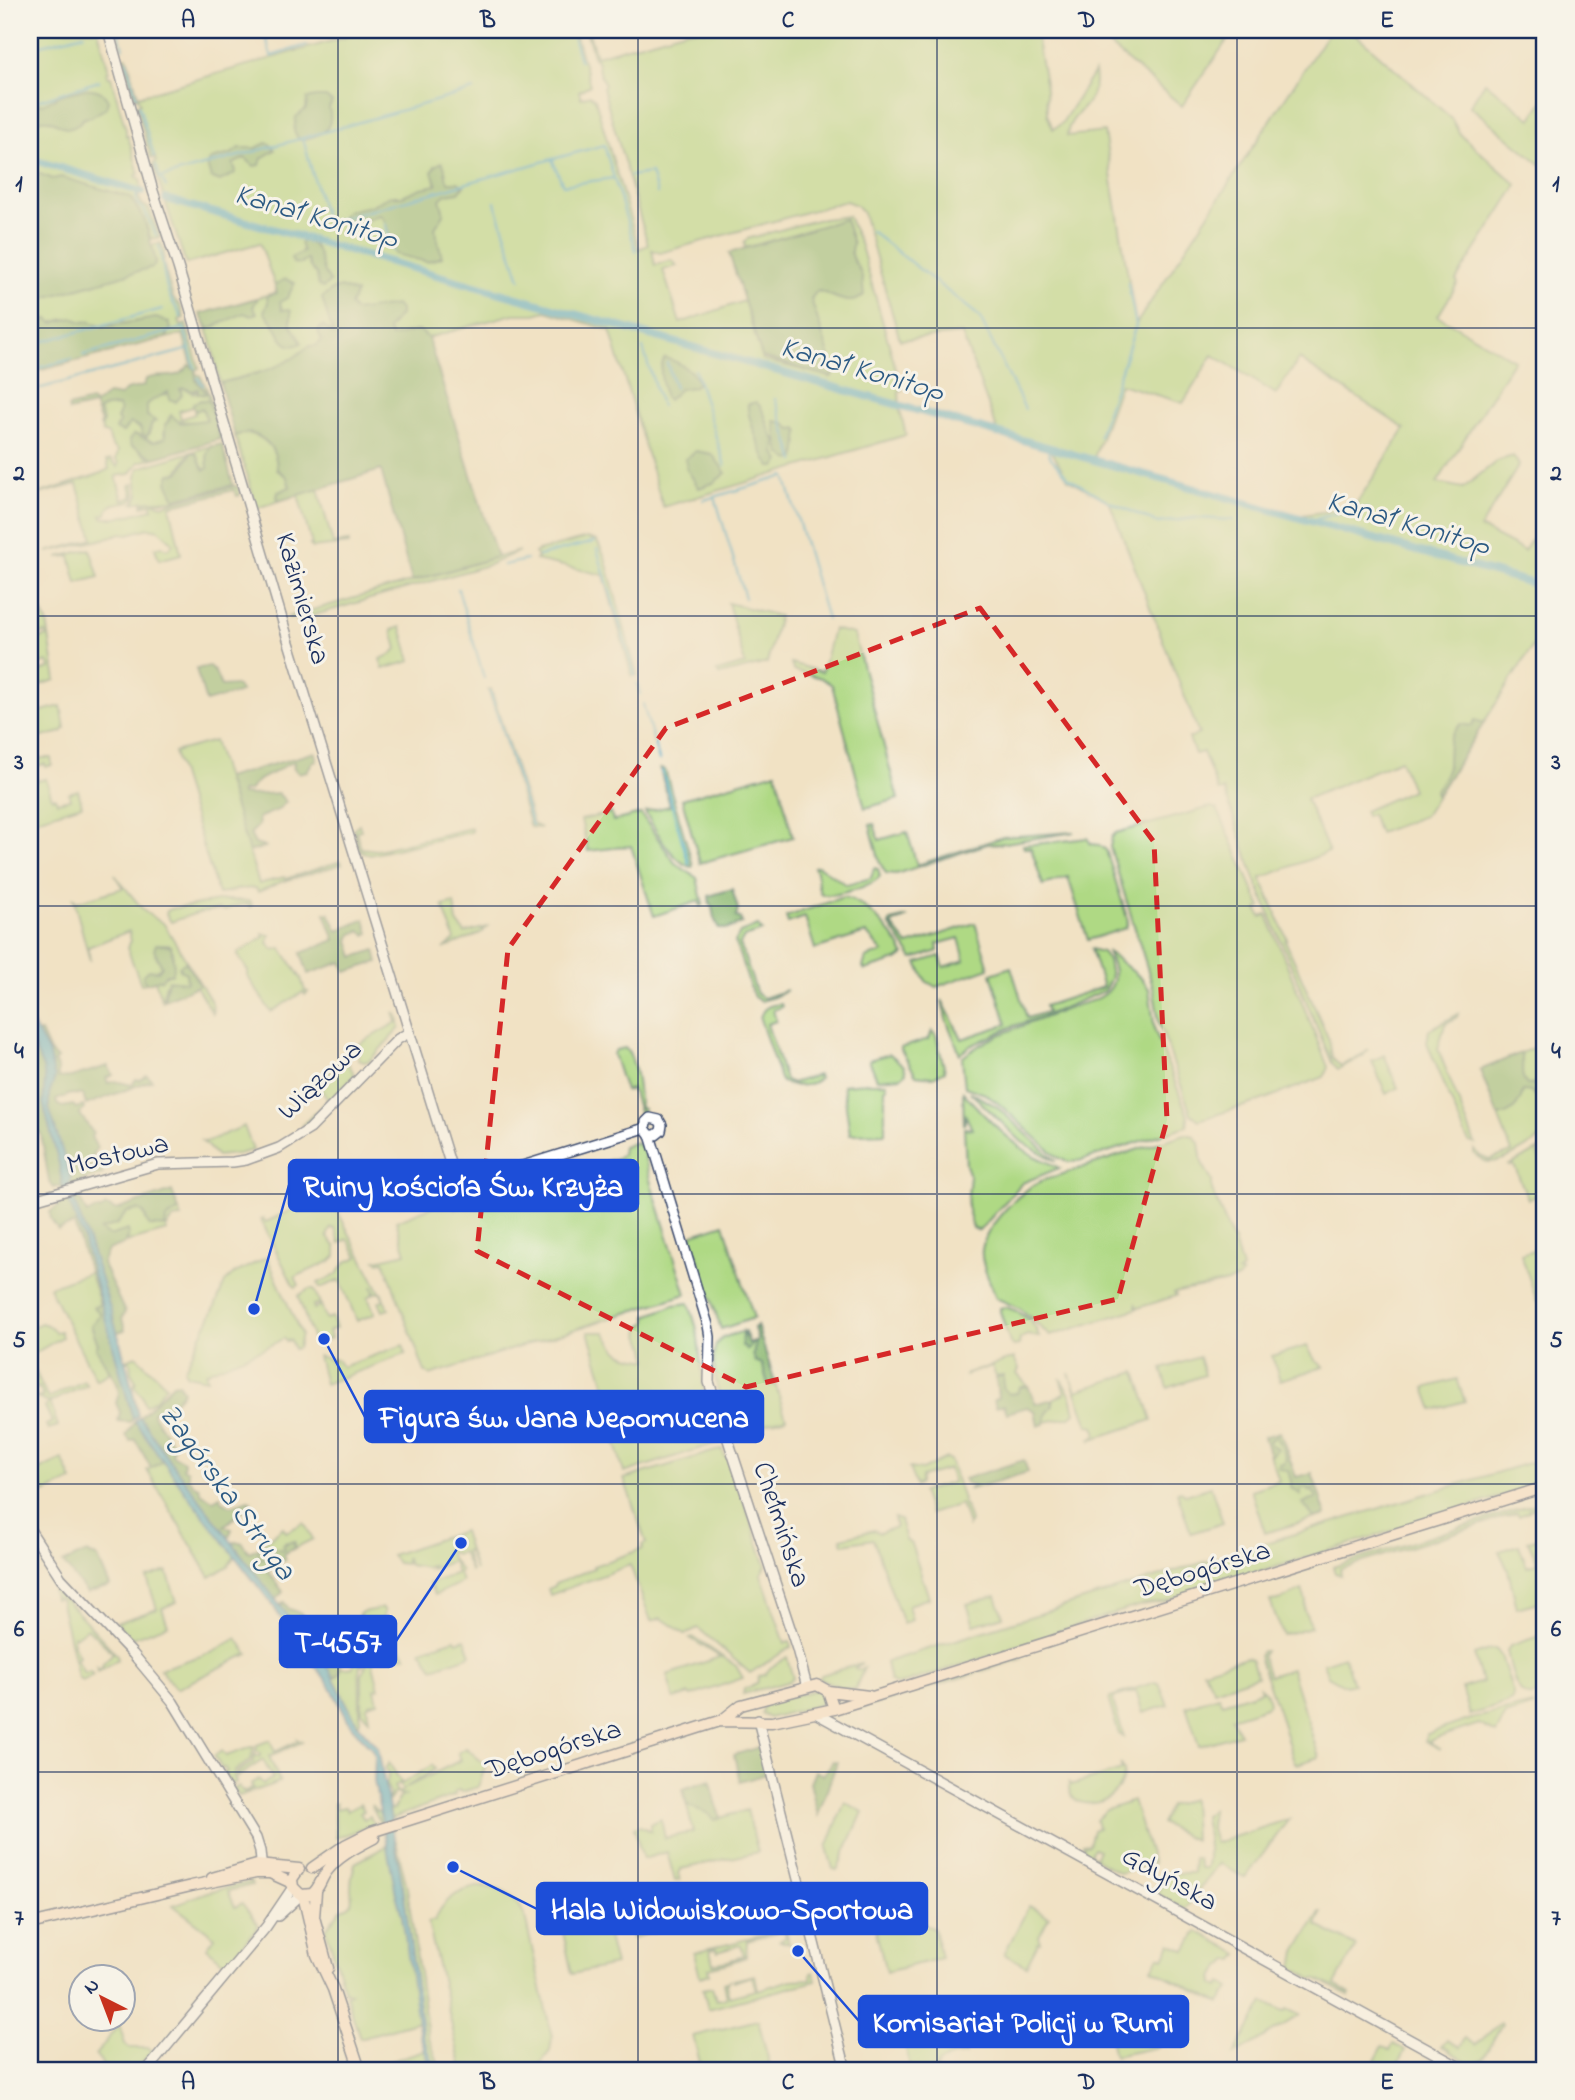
<svg xmlns="http://www.w3.org/2000/svg" width="1575" height="2100" font-family="'Indie Flower',sans-serif">
	<rect width="100%" height="100%" fill="#f7f3e8"/>
	<filter id="ink" filterUnits="userSpaceOnUse"><feTurbulence type="fractalNoise" baseFrequency=".0143" numOctaves="2"/><feDisplacementMap in="SourceGraphic" scale="14" xChannelSelector="R" yChannelSelector="G"/><feConvolveMatrix kernelMatrix="1 2 1 2 8 2 1 2 1" color-interpolation-filters="sRGB"/></filter>
	<filter id="wash" filterUnits="userSpaceOnUse"><feTurbulence type="fractalNoise" baseFrequency=".00686" numOctaves="4" result="noise"/><feDisplacementMap in="SourceGraphic" scale="28" xChannelSelector="R" yChannelSelector="G"/><feGaussianBlur stdDeviation="1.57" result="paint"/><feColorMatrix in="noise" values="0 0 0 0 0 0 0 0 0 0 0 0 0 0 0 0 0 1.4 0 .05"/><feComposite in="paint" operator="in"/></filter>
	<g filter="url(#wash)">
		<rect width="100%" height="100%" fill="#f1e2c4"/>
		<path fill="#afd984" stroke="#658471" stroke-width="2" d="M30 30H98L109 71 107 72 108 77H111L126 130V136H128L139 174 136 175 137 178H140L142 194 138 196 142 204 149 209 160 237 151 239 144 219 130 197 30 188Z
			M371 30H574L590 85 579 91 581 98 590 95 595 99 639 249 648 245 603 88 605 85 599 72 597 60 594 58 586 30H588L596 56 687 30H1035L1046 88 1047 114 1053 129 1062 123 1094 72C1101 106 1069 110 1067 136L1104 132 1136 324 1330 30H1351L1451 118 1460 134 1517 185 1456 280 1458 283 1438 316 1514 360 1437 483 1463 488 1497 461 1513 456 1519 465 1480 528 1524 551 1545 518V585L1296 516 1354 507 1405 429 1299 359 1276 394 1213 355 1183 403 1120 384 1094 458 998 432 962 334 900 340 863 213 856 205 846 201 660 253 652 250 655 265 672 260 677 266 663 270 680 323 744 301 763 360 831 377 811 299 816 292 819 291 839 299 859 270 851 257 845 220 745 248 744 242 747 239 816 220 848 216 861 246 902 390 899 391 900 410 906 435 663 507 610 330 546 311 535 314H513L428 338 419 330 220 383C213 357 214 338 200 314L277 292 260 243 186 264 153 164 156 162 155 157 151 158 136 105 140 103 138 98H134L123 58 127 57 138 96Z
			M1091 30H1234L1182 106Z
			M1485 82 1531 119 1545 98V168L1470 106Z
			M161 243 164 251 163 263 173 298 180 306 184 318 179 320 181 326 186 324 199 368 195 370 197 375H200L210 396 208 397 212 401 222 438 220 439 209 401 200 400 193 407 179 411 181 419 195 414 194 411 202 408 211 428 210 435 185 439 183 431 205 424C192 420 181 424 169 418L164 431 165 439 153 442 138 435 136 447 146 456 155 458 139 462 130 474 116 476 123 500 133 497 130 485 134 484 135 497 131 501C121 504 108 501 107 514L101 515 103 518H117L153 509 152 504 142 506V504L150 501 162 505 237 486 240 495 237 496 234 490 170 506 181 554 159 560 155 548 162 546 166 549 170 548 173 543 159 530 149 528 128 534 121 533 104 539 47 552 93 539 77 484 35 495 99 474 109 469 107 461 111 460 118 467 119 463 116 460 118 451 112 446 108 434 103 433 100 425 103 421 99 410 106 407 119 406 120 412 117 419 120 422 117 430 123 432 130 423 149 434 152 423C150 420 147 417 147 413 142 396 171 393 181 391L180 389 184 388 193 393 197 392 203 395 207 393 196 380 183 334 166 338 170 331 169 323 156 318 104 327 99 324 64 319 53 323 48 319 34 323 30 321V302L153 267 156 262 152 245Z
			M244 432C264 436 278 448 277 470L287 477 290 488 277 497 279 501 257 508 235 436Z
			M211 446 207 454 208 468 205 470C199 465 201 457 195 452L189 454 169 486 177 499C161 503 149 499 134 503L139 495 136 477 139 468Z
			M1051 450 1545 589V627L1424 816 1379 833 1371 814 1366 816 1364 811 1412 790 1400 760 1306 799 1329 852 1261 878 1287 939 1285 940 1329 1040 1332 1057 1341 1066 1365 1053 1368 1049 1363 1056 1338 1069 1332 1063 1255 879 1224 790 1218 791 1203 752 1195 754 1189 738 1199 734 1109 501 1068 479Z
			M318 489 333 544 349 542V544L312 548 310 545H312L298 495Z
			M587 538 597 541 605 557 637 675 632 676 604 575 536 560 538 557 535 553 538 551Z
			M90 549 99 577 77 583 70 556 58 557Z
			M519 551 491 564 297 620 296 618 290 619 288 617Z
			M728 603 779 616 767 663 720 675 717 672 745 664Z
			M42 611 47 622 56 680 30 688V665L34 673 50 668 48 662 39 665 36 653 30 655V642L47 636 46 633 33 635 30 623 43 618 30 621V615Z
			M401 627 411 661 383 669 380 659 390 655 397 649 392 630Z
			M833 629 854 634 898 799 865 808 832 685 821 678 793 670 791 663 822 672Z
			M491 689 533 824 541 828 530 827 498 717 488 690Z
			M61 706 65 728 62 732 30 740V714Z
			M214 741 259 884 284 877 285 879 341 861 342 864 281 882 258 892 256 888 240 889 218 894 174 752Z
			M45 758H51L52 765 46 767 45 764 33 767 37 781 46 779 52 798 55 797 57 802 70 799 69 793 78 790 82 805 30 821V759Z
			M660 769 665 770 693 866 692 867C673 863 655 829 645 812L670 806Z
			M776 772 793 837 700 863 682 799Z
			M1211 807 1217 809 1221 817 1261 907 1257 909 1261 917 1267 915 1328 1067 1324 1077 1254 1103 1199 1120 1191 1114 1159 1022 1153 987 1110 847 1112 837 1116 833Z
			M611 813 613 821 641 814 675 863 697 878 703 905 701 906 699 901 654 916 631 846 588 851 581 820Z
			M359 824 361 830 356 831 361 848 377 850 471 828V832L370 855 359 850 353 829Z
			M874 824 879 840 907 832 917 865 1003 837 1074 832 998 844H987L896 874 886 873 880 863 870 825Z
			M1087 838 1091 844 1099 845 1106 850 1128 921 1126 928 1088 940 1068 877 1043 885 1031 848H1024L1023 845C1045 843 1065 841 1087 838Z
			M818 866 847 885 871 878 874 868 878 869 880 876C873 886 833 898 821 894 816 886 819 876 814 867Z
			M114 874 145 912 164 924 212 1003 213 1014 196 986 199 985 185 962 182 971 186 973 187 982 166 983 162 1000 155 981 173 972V952L169 944H157L155 954 162 966 143 979 147 983 141 984 127 948 131 941 129 931 88 947 90 961 73 897 76 902 123 888Z
			M843 897C863 899 897 937 904 955L897 960 865 970 863 967 866 958 883 952 866 933 815 949 805 917 788 923 786 917Z
			M224 900 250 901 252 905 250 907 248 904 234 906 225 911 219 909 194 914 171 922 166 914 167 911 171 909Z
			M454 903 457 922 465 933 487 927 481 933 443 949 455 940 443 906Z
			M907 917H908L891 924 908 945 975 923 989 968 936 987 926 981 917 963 940 956 944 967 965 960 959 938 937 944 938 951 913 959 889 924 891 921Z
			M758 926 762 931 744 937 740 944 757 994 764 998 787 990 774 997 761 1001 754 997 752 992 735 942 740 933Z
			M263 934 270 935 268 942 273 950 281 948 284 952 301 978 305 991 308 992 305 995 303 992 271 1012 248 977V971L237 954 264 937Z
			M1091 949 1102 952 1108 960 1111 977 1104 991 1044 1016 1011 1027 970 1046 960 1054 946 1019 942 1000 962 1039 1007 1024 991 974 1011 967 1027 1018 1047 1012 1045 1006 1103 987Z
			M1107 951 1141 978 1149 989 1155 1031 1188 1116 1187 1126 1083 1160 1069 1162 1057 1157 999 1104 985 1094 965 1087 962 1058C991 1033 1034 1023 1069 1008 1083 1002 1103 1001 1111 987 1118 976 1112 962 1107 951Z
			M781 1004 782 1007 773 1010 776 1021 767 1024 785 1080 792 1083 818 1075 819 1079C807 1088 795 1087 782 1082L780 1079 760 1019C762 1007 770 1005 781 1004Z
			M394 1012 398 1016 400 1028 369 1061 363 1062 359 1059V1055L354 1047 397 1022Z
			M1458 1014 1457 1017 1445 1024 1438 1049 1475 1144 1469 1142 1465 1135 1427 1043 1429 1030Z
			M932 1031 936 1035 945 1071 933 1077 916 1075 900 1048 929 1039Z
			M1545 1043V1136C1530 1144 1507 1163 1488 1162 1483 1161 1478 1157 1474 1154V1149L1480 1156 1489 1160 1512 1152 1480 1070Z
			M625 1048C637 1061 638 1089 640 1108L643 1109 641 1118 632 1089 625 1091 613 1054 616 1050Z
			M890 1054 904 1066 906 1073 901 1077 877 1079 869 1060Z
			M1384 1055 1398 1088 1386 1094 1372 1061Z
			M346 1060 355 1075 307 1125H302L328 1100 316 1082 347 1062Z
			M868 1083H886L887 1087 885 1089V1133L850 1134 843 1085Z
			M963 1092C983 1115 1007 1140 1034 1156 1042 1160 1051 1163 1059 1168L1022 1183 979 1231 973 1228 967 1206 970 1176 966 1165 964 1128 972 1129 966 1116 964 1125Z
			M970 1092 996 1106 1056 1161 1022 1142Z
			M244 1126 253 1150 238 1154 217 1156 202 1141 206 1142Z
			M1185 1134 1194 1136 1199 1143 1202 1163 1212 1181V1190L1230 1234 1229 1235 1234 1241 1242 1269 1238 1272 1242 1274 1238 1279C1216 1286 1196 1287 1174 1293L1176 1296 1138 1308 1136 1305V1309L1050 1336 1021 1309 996 1298C992 1285 980 1264 982 1250 985 1226 1020 1191 1041 1181Z
			M636 1142 643 1149 650 1180 686 1294 430 1375 425 1372 384 1261 378 1262 376 1260 406 1253 396 1221 456 1197H461V1199L453 1204 455 1209 617 1158 622 1154 623 1147Z
			M1545 1146 1537 1152 1545 1171V1193L1528 1199 1514 1165 1508 1166Z
			M328 1193 389 1309 383 1311 379 1302 384 1300 382 1293H376L372 1286 374 1294 368 1297 375 1314 357 1321 340 1280 320 1288 318 1283 336 1275 346 1262 358 1257 348 1239 340 1243 335 1229 331 1228 327 1236 336 1247V1256L331 1261 295 1277 299 1285 296 1287 293 1285 261 1220 263 1219 266 1222Z
			M138 1210H142L147 1223 165 1227 166 1220 179 1210 182 1218C169 1218 174 1220 166 1228L167 1231 127 1242 128 1238 109 1236 100 1230 117 1224 127 1212Z
			M724 1224 754 1318 721 1329 691 1237 693 1234Z
			M1533 1250H1537L1534 1251 1545 1280V1299L1537 1302 1521 1254Z
			M267 1257 301 1334 298 1348 294 1349 290 1340 286 1341 284 1338C259 1353 231 1360 205 1373L207 1379 187 1375 184 1370 215 1307 225 1282 235 1273Z
			M90 1272 100 1304 94 1307 101 1314 91 1325 106 1366 111 1372 96 1380 49 1287Z
			M309 1289H314L320 1304 313 1305 314 1309 321 1305 326 1319 332 1317 336 1328 329 1331 331 1338 325 1340 323 1338V1341L315 1346 298 1296Z
			M689 1303 697 1329 704 1392 720 1442 624 1473 605 1404 610 1403 609 1397 588 1332H605C620 1357 621 1355 648 1360L646 1348 639 1333 641 1327 647 1322V1316L674 1305Z
			M1004 1307C1019 1310 1035 1321 1039 1337L1027 1335 1020 1339 1019 1345 1014 1346 1010 1343 1000 1311V1308Z
			M41 1323 47 1325 55 1332 60 1331 62 1337 30 1356V1353L33 1352 30 1324 35 1326Z
			M757 1326 786 1418 753 1428 751 1432 733 1436C724 1423 705 1353 719 1341 724 1335 737 1334 745 1331L749 1343 758 1340 754 1328Z
			M403 1345 406 1354 325 1384 318 1356 330 1359 331 1363 334 1362 333 1359H337L342 1367Z
			M1307 1346 1315 1360 1324 1367 1280 1380 1272 1356Z
			M136 1356 166 1385 156 1399 145 1406 142 1396 134 1386 136 1381 131 1373 130 1361H124Z
			M1199 1357 1204 1375 1168 1388 1162 1369Z
			M1014 1358 1019 1369 1017 1374 1028 1386 1022 1387 1017 1393 1009 1394 1004 1390 1002 1381 1004 1376 996 1377 992 1366 964 1375Z
			M34 1369 48 1398 84 1381 87 1385 50 1402 58 1426 48 1429 46 1425 52 1422 45 1407 49 1403 38 1398 43 1396 39 1387 33 1390 36 1398 30 1403V1371Z
			M1136 1372 1152 1420 1092 1439 1091 1441V1439L1097 1434 1094 1426 1088 1425 1069 1373 1076 1391Z
			M1060 1378 1071 1396 1075 1413 1070 1417 1045 1422 1046 1415 1053 1403 1052 1399 1065 1394Z
			M1457 1379 1465 1401 1433 1410 1425 1388Z
			M1280 1432 1296 1477 1312 1473 1326 1515 1265 1533 1251 1490 1279 1481 1264 1437Z
			M722 1449 725 1457H729L766 1566 761 1574 785 1643 790 1642 791 1647 750 1673 698 1628 685 1634 661 1618 651 1621 630 1565 550 1595 548 1589 555 1586V1584L594 1568 593 1566 643 1549 642 1545 646 1543 624 1479Z
			M946 1458 950 1460 970 1521 968 1526 961 1504 930 1514 922 1492 953 1482 949 1469 921 1477 920 1483 916 1486 909 1468 922 1470Z
			M1545 1458V1483L1167 1601 1141 1605 1056 1632 1028 1644 1011 1647 1008 1650 898 1685 890 1682 886 1662 1278 1539Z
			M62 1459 72 1480 45 1493 37 1476 30 1479V1474Z
			M163 1461 235 1556 228 1566 210 1577 147 1470Z
			M1211 1487 1223 1523 1191 1533 1177 1492 1181 1491 1186 1495Z
			M1545 1501V1505L1529 1510V1512L1519 1516 1517 1513 1340 1569 1341 1575 1335 1573 1333 1567Z
			M894 1518 900 1520 906 1540 911 1544 929 1598 908 1605 912 1620 903 1624 873 1539 843 1544 841 1538 874 1530 879 1533 896 1527Z
			M304 1523 313 1539 295 1548V1542H285L284 1551 273 1549 263 1558H260L258 1548 283 1527 286 1532Z
			M463 1531 475 1570 468 1550 465 1551 471 1572 462 1552 455 1554 450 1551V1556L461 1571 459 1573 462 1582 435 1595 429 1584 457 1573 453 1561 430 1570 433 1565 426 1568 409 1565 406 1557V1564L397 1563 391 1555Z
			M1545 1537V1600L1517 1608 1508 1570 1499 1551 1519 1545 1527 1567 1538 1563 1528 1541Z
			M167 1571 177 1602 162 1608 168 1625 132 1638 116 1623 157 1609 147 1578Z
			M56 1589 117 1655 118 1659 98 1672 97 1667 99 1669 103 1666 102 1664 113 1653 87 1628 75 1637 73 1635V1644L79 1656 76 1659 85 1673 90 1671 93 1675 82 1681 78 1677 60 1598 54 1599 52 1590Z
			M1302 1590 1306 1601 1305 1611 1311 1627 1283 1635 1270 1601 1279 1600Z
			M996 1596 1003 1616 974 1625 967 1604Z
			M383 1608 385 1612 362 1667 361 1612Z
			M359 1613 360 1720 358 1725 329 1670 353 1667 359 1640Z
			M383 1625 406 1656 372 1660 379 1688 375 1689 378 1702 370 1704 367 1707 369 1719 362 1712V1674L377 1641 381 1644 384 1643 383 1640 377 1639Z
			M1545 1634V1692C1540 1694 1534 1697 1528 1696 1514 1693 1510 1663 1507 1651L1510 1646Z
			M693 1637 736 1666 743 1678 691 1696 689 1694 674 1699 667 1675 720 1657 690 1638Z
			M237 1638 248 1654 176 1689 160 1669 213 1652Z
			M455 1639 457 1642 465 1639 471 1655 433 1668 421 1650Z
			M1493 1649H1496L1501 1656 1513 1693 1512 1699 1507 1703 1470 1715 1462 1688 1482 1682 1474 1655Z
			M1262 1651H1265L1262 1656 1269 1676 1291 1669 1319 1757 1297 1764 1294 1762 1279 1713 1261 1663 1259 1656Z
			M1344 1656 1353 1684 1346 1686 1328 1676 1323 1663Z
			M787 1657 793 1678 787 1682 743 1694 744 1689 757 1684 759 1676 765 1675 770 1668Z
			M1017 1657 1021 1659 860 1709 859 1706Z
			M1246 1657 1251 1659 1257 1676 1214 1690 1203 1670Z
			M862 1663 855 1668 857 1670 864 1668 855 1689 842 1688 819 1678 821 1675Z
			M1155 1682 1159 1683 1168 1705 1143 1713 1136 1691 1115 1697 1113 1701 1124 1737 1119 1734 1109 1702 1110 1697Z
			M1260 1688 1267 1694 1269 1704 1266 1707 1231 1718 1240 1734 1199 1746 1186 1706 1218 1696 1222 1703 1261 1691Z
			M815 1690 821 1691 824 1697 819 1705 769 1718 762 1714 763 1706 766 1703Z
			M1529 1705 1533 1706 1506 1715 1496 1733 1479 1724 1428 1741 1441 1749 1425 1741 1427 1734 1474 1718Z
			M297 1739 302 1742 269 1756 280 1782 239 1796 234 1789 239 1786 242 1791 246 1792 253 1788 251 1784 259 1779 263 1784 273 1778 263 1760 237 1777 238 1772 253 1762 255 1754 257 1757 260 1756 259 1752H256L257 1745 270 1740 275 1752 298 1741Z
			M254 1746 251 1760 235 1771 234 1777 236 1782 231 1785 224 1773 227 1771 225 1768 222 1769 214 1756 222 1751 226 1756Z
			M466 1748 486 1765 478 1787 461 1792 459 1790 454 1792 455 1795 380 1823 371 1805 377 1812 394 1809 400 1797 405 1795 395 1793 388 1802 390 1794 385 1783 387 1782 389 1772 386 1771V1767L389 1763 401 1782 394 1787 398 1793 403 1790 400 1785 432 1765 435 1769 405 1788 461 1760 458 1753Z
			M1120 1763C1125 1770 1125 1771 1123 1778 1114 1810 1066 1812 1069 1783L1071 1785 1122 1770Z
			M710 1780 720 1818 747 1810 758 1852 681 1869 678 1873 680 1880 675 1881 667 1852 643 1859 634 1828 640 1826 651 1831 650 1824 661 1819 665 1838 693 1832 683 1789Z
			M1192 1799 1194 1840 1161 1823 1170 1806Z
			M1133 1801 1153 1863 1120 1873 1095 1859 1099 1850 1094 1848 1090 1854 1094 1857V1859L1086 1854 1083 1844 1089 1845 1093 1830 1098 1828 1096 1820 1106 1810Z
			M845 1802 863 1812 837 1870 833 1869 827 1847Z
			M334 1803H336L335 1809 345 1807 347 1811 360 1804 364 1811 360 1813 364 1819 370 1816 374 1825 336 1838Z
			M1212 1810 1210 1826 1215 1843 1289 1819 1245 1878 1219 1863 1185 1909 1157 1894 1168 1873H1193L1194 1858H1197L1200 1868H1206C1211 1855 1206 1831 1204 1816Z
			M396 1841 407 1888 428 2036 441 2070H436L423 2036 403 1888 395 1889 402 1916 419 2021 360 2038 346 1995 350 1993 345 1992 326 1929 341 1909C356 1906 351 1898 351 1887 351 1879 353 1871 355 1863Z
			M251 1882 252 1885 228 1891 235 1907 242 1903 259 1926 227 1965 207 1948 215 1937 173 1905 207 1892Z
			M477 1887C500 1886 517 1895 525 1917L552 2037 550 2051 535 2070H462L428 1922 435 1920C443 1900 457 1891 477 1887Z
			M1029 1906 1049 1917 1039 1936 1041 1942 1038 1943 1026 1966 1004 1954Z
			M596 1908 602 1912 615 1965 572 1974 560 1918Z
			M672 1909 676 1927 632 1938 628 1919Z
			M898 1910 934 1929 941 1958 886 1972 873 1919Z
			M1320 1912H1322L1316 1925 1356 1946 1335 1985 1350 1994 1349 1996 1318 1979H1312L1293 1967 1296 1952Z
			M786 1929 789 1944 780 1941 786 1937 784 1931 747 1941 746 1957 731 1962 730 1960 744 1956 741 1945 717 1952 716 1949 710 1950 713 1964 728 1961 729 1963 708 1968 709 1974 700 1977 694 1953Z
			M1197 1931 1239 1954 1235 1960H1229C1222 1966 1212 1974 1214 1984L1219 1987 1222 1983 1230 1988 1220 2003 1152 1969 1159 1956 1164 1958 1171 1944 1186 1951Z
			M814 1972 816 1981 708 2009 703 1989 712 1987 716 2000 726 1998 723 1983 729 1981 726 1985 729 1997 756 1990 752 1976 733 1982V1980L755 1975 758 1990 791 1980 811 1979V1973Z
			M1264 2002 1284 2012 1287 2009 1300 2015 1234 2055Z
			M1109 2018 1161 2044 1158 2047 1114 2056 1106 2021Z
			M110 2020 119 2024 125 2044 129 2048H149L152 2051 136 2070H107L95 2055 118 2027Z
			M758 2020 770 2066 752 2070H702L693 2036Z
			M1500 2023 1502 2024 1482 2060C1472 2068 1459 2056 1449 2051L1450 2049 1441 2047 1447 2040 1460 2047 1465 2038 1476 2045Z
			M959 2032 965 2055C953 2055 940 2059 935 2070H911L905 2045Z
			M1393 2044 1405 2050 1395 2070H1370L1383 2046 1390 2050Z
			M424 2050 432 2070H371L370 2068Z"/>
		<path fill="#8bb972" stroke="#537468" stroke-width="2" d="M84 89C95 88 103 90 108 101L106 108 91 117 84 118C66 138 66 124 48 120 43 119 35 121 30 122V102C42 107 46 102 56 97 63 93 76 92 84 89Z
			M316 97H326L332 102 329 108C335 131 319 137 299 140L294 131 296 117 306 109 307 99Z
			M266 143 270 144 275 150 262 158 260 165 254 166 245 158 233 164 236 171 234 174 220 181 211 178 207 165 211 159 231 154 239 148H256Z
			M442 162C447 169 444 175 448 182H458L464 186 459 192 446 194 440 199 444 214 435 228 442 257 427 262 395 254 384 220 380 215C365 217 359 233 343 222L342 216 347 211 370 206 390 196H402L421 188 437 185 432 172 435 166Z
			M35 172 53 179 61 177 130 197 144 219 156 262 153 267 30 302 35 286 30 237V175Z
			M845 219 853 244C846 258 859 264 862 277 863 283 863 289 864 295 849 309 835 295 819 291L816 292 811 299 835 373 831 377 762 357 729 253Z
			M303 240C322 246 318 259 324 272 326 275 328 278 330 282L323 288 318 285 317 275 310 267 307 259 301 264 293 263 291 258 303 252 300 243Z
			M285 279 295 283 287 298 280 302 282 310 288 309 291 311V325L302 343C286 352 280 336 274 324 271 318 266 318 264 311L268 303 267 296 277 293 275 285Z
			M340 287 356 293 350 305 355 311 396 305 400 310V315L388 329 391 337 419 330 428 338 497 557 412 581 381 470 279 501 277 497 278 492 290 487 287 477 277 469C278 447 258 426 235 436L220 383C245 377 271 371 293 358 302 353 306 344 316 346L322 340 318 332 320 328 323 326 333 334 322 298 332 290Z
			M258 298 253 307 257 313 252 316 244 313 209 329 200 314Z
			M72 318 83 322 89 321 104 327 156 318 168 322 171 328 166 338 30 373V321L34 323 48 319 53 323Z
			M665 358C677 361 695 371 698 383L693 387 680 389 668 400 664 396C663 381 657 371 665 358Z
			M189 365 195 369 196 380 207 394H198V389L193 391 184 388 180 389 182 395 176 402 170 399 168 392 150 402 147 405V416L156 421 152 423 147 437 142 434 140 427 130 423 123 432 117 430 115 428 120 422 117 419 120 412 118 406 106 407 99 410 103 421 102 426 94 405 69 411 68 407 91 401 95 404 108 394 120 396 126 390 144 386 146 379C162 372 177 383 189 365Z
			M202 400 209 401 220 439 155 458C145 454 141 449 131 446L129 440 134 434 153 442 165 438V424L168 422 171 415 181 423 207 420 202 408 196 411 193 407V403Z
			M756 402C768 412 766 429 776 441L775 453 780 461 775 467H771C763 458 746 414 748 404Z
			M774 421 785 423 791 429 797 428 799 432 796 458 790 460 780 453Z
			M222 444 233 485 175 499 167 482 170 474 179 473 192 452 197 454 202 467 205 470 208 468 207 454 210 447Z
			M696 451 712 454 726 473 713 483 699 488 686 468 687 464 685 459Z
			M209 666 215 672 221 686 236 685 241 692 206 702 196 669Z
			M1475 720 1484 723 1436 796 1435 790C1439 784 1448 773 1448 765 1449 748 1446 736 1461 724L1472 726Z
			M315 752 317 761H313L307 771 298 773 293 767 295 762C287 763 286 765 280 769 268 777 258 776 249 791H242V794L251 795 278 793 286 802 278 810 258 818 259 825 250 834 255 844 265 847 249 852 226 778Z
			M732 889 738 909 736 917 740 918 742 923 728 929H719L714 918 712 907 710 905 709 896Z
			M325 913H329L338 931 365 919 369 933 365 935 360 931 352 934 349 940 354 957 375 950 378 962 346 972 342 962 308 974 301 953 335 940Z
			M156 944 171 946 174 966 172 974H166L162 979 147 983 143 979V975L149 970 158 971 162 966 154 950Z
			M186 962 200 985 164 1000 168 980 187 982 186 973 180 970 179 966Z
			M30 1024 55 1078 48 1052 36 1033 41 1032 50 1052 57 1059 54 1062 58 1069V1078L71 1077 108 1066 113 1075 106 1078 108 1083 115 1081 132 1085 136 1079 139 1080 147 1075 152 1080 86 1105 83 1095 71 1094 56 1100 57 1104 62 1107 73 1105 76 1108 83 1106 84 1109 80 1114 93 1133 91 1137 97 1148 93 1153 94 1157 88 1160V1165L99 1169 103 1174 81 1181 77 1193 87 1214 94 1210H101L106 1206 116 1210 172 1191 179 1210 166 1219 165 1227 149 1226 144 1213 138 1210 127 1212 117 1224 100 1230 109 1236 128 1230 129 1234 124 1244 108 1250 102 1263C111 1280 117 1297 125 1312L122 1318 125 1330 118 1332 116 1341 112 1342 133 1419 130 1422 118 1421 120 1412 116 1403 119 1393 117 1383 96 1348 98 1344 91 1325 101 1314 94 1307 100 1304 74 1224 58 1230 51 1220 50 1212 59 1206 58 1202 64 1199 60 1186 54 1188 49 1181 41 1134 36 1129 33 1131 30 1129V1121L34 1115 31 1110 32 1105 30 1104V1099L32 1097C27 1088 34 1078 30 1071Z
			M1521 1053C1525 1065 1518 1073 1527 1085L1536 1084 1538 1093 1534 1095 1532 1092 1523 1091C1520 1104 1513 1114 1498 1116L1480 1070Z
			M757 1326 776 1385 768 1384 762 1364 755 1361 753 1354 756 1343H753L747 1350 742 1346 743 1332 749 1343 758 1340 754 1328Z
			M1004 1376 1003 1388 1009 1394 1017 1393 1020 1387 1028 1386 1036 1404 1052 1399 1053 1405 1046 1415 1044 1424 1038 1426 1035 1411 1027 1407 1007 1413 1004 1405 996 1407 994 1400 998 1398 996 1377Z
			M178 1383 183 1390C178 1402 165 1408 153 1412V1415L174 1446 172 1455 184 1461 183 1468 188 1471V1478L194 1485 199 1487 201 1493 213 1500 220 1496 221 1500 231 1506 248 1500 251 1501 245 1509 224 1526 232 1529 229 1538 170 1461 140 1417 173 1384Z
			M135 1421 163 1461 151 1468 135 1439 130 1441 126 1435Z
			M1280 1432 1296 1477 1312 1473 1326 1515 1314 1518 1303 1503 1311 1499H1316V1495L1312 1492 1314 1488 1309 1491 1306 1487 1301 1489V1495L1291 1488V1481L1288 1471 1278 1468 1279 1464 1283 1463 1286 1459 1282 1447 1277 1440V1436L1269 1441 1270 1444 1278 1449 1270 1456 1264 1437Z
			M1024 1460 1028 1472 968 1490 974 1485 965 1483 964 1479Z
			M293 1541 295 1548 284 1554 286 1559 268 1571 283 1592 275 1600 232 1542H241L249 1552 258 1548 259 1556 262 1559 275 1548 284 1550 285 1548 282 1545Z
			M87 1552 98 1558 110 1586 87 1593 63 1563Z
			M284 1602 289 1609C301 1612 308 1617 309 1629L322 1639 326 1648 335 1653 341 1665 340 1674 332 1678 329 1670 278 1604 281 1605Z
			M759 1747 766 1774 740 1782 734 1755Z
			M833 1761 837 1762 818 1815 810 1783 815 1771 823 1775Z
			M704 1782 711 1783 720 1818 715 1820 707 1813 687 1805 683 1789Z
			M1020 1994 1026 2016 1000 2022 998 2016 992 2015 986 2002Z"/>
		<path fill="#48a7c7" stroke="#326b92" stroke-width="2" d="M30 1019 48 1052 55 1078 49 1094V1108L71 1179 69 1185C95 1261 122 1336 138 1415L133 1419 83 1238 62 1184 59 1164 43 1103 45 1079 43 1068 30 1038Z
			M140 1417 170 1461 330 1671 358 1725 378 1747 403 1888 423 2036 436 2070H432L420 2037 402 1916 396 1894 374 1781 375 1756 371 1748 351 1726 329 1684 287 1629 274 1607 185 1492 135 1421Z"/>
		<g fill="none" stroke-linecap="round" stroke-linejoin="round">
			<path stroke="#48a7c7" stroke-width="2.5" d="M118 30 123 48
				M264 30 271 56 307 45
				M571 30 580 60
				M30 48 84 34
				M126 60 136 96
				M30 103 99 81
				M139 106 154 156
				M303 138 474 90
				M553 159 604 145 636 251
				M156 165 160 178 303 138 326 223 552 159 563 185 614 178
				M630 176 651 173 657 193
				M161 178 166 187
				M30 184 36 160
				M136 191 137 203 145 211 156 235
				M495 202 520 279
				M385 223 393 251
				M871 231 979 316 1025 409
				M159 246C164 263 163 280 170 297 173 304 178 309 181 317
				M30 345 162 309
				M643 348 661 406
				M190 351 195 368
				M667 363 675 388
				M30 370 72 359
				M695 370 725 466
				M198 378 203 385
				M30 391 190 349 184 328 83 355
				M775 399 795 461
				M1099 436 1136 325 1128 283
				M1047 447 1051 458 1069 478 1108 501 1158 523 1195 518 1233 520
				M715 497 745 598
				M704 500 785 476 827 619
				M1313 520 1352 509H1368
				M597 549 635 676
				M539 556 594 542
				M504 565 526 560
				M458 589 484 678
				M637 684 640 694
				M490 691 532 825
				M643 704 659 760
				M662 771 689 864"/>
			<path stroke="#48a7c7" stroke-width="8" d="M30 159 142 192
				M166 199 1545 587"/>
		</g>
	</g>
	<g filter="url(#ink)">
		<g fill="none" stroke-linecap="round" stroke-linejoin="round">
			<defs>
				<path id="tertiary" d="M108 30 153 191 178 267 287 636 453 1173 461 1180 471 1182 645 1128
					M645 1128 650 1135 708 1325 710 1337 709 1382 797 1649 807 1687
					M645 1128 646 1122 650 1118 659 1120 662 1125 661 1131 656 1135H650
					M30 1201 158 1164 233 1162 246 1160 279 1148 310 1129 398 1039 410 1032
					M30 1530 61 1578 133 1654 173 1702 256 1838 260 1851 262 1872
					M817 1714 1465 2070
					M758 1720 846 2070
					M278 1916 301 1895
					M147 2070 266 1927 293 1887"/>
				<path id="secondary" d="M828 1691 869 1696
					M721 1721 741 1705 817 1685 828 1691 834 1709
					M312 1868 345 1845 371 1832 720 1721 772 1722 834 1709 1545 1487
					M299 1869 292 1879 293 1887 301 1895 312 1894C320 1888 321 1878 327 1871 338 1856 357 1847 374 1838
					M212 1878 257 1865 299 1869
					M316 1892 314 1917 328 1968
					M303 1895 317 1955 333 1989 360 2070
					M30 1924 191 1886 256 1873H270L292 1883"/>
			</defs>
			<use href="#tertiary" stroke="#3b4a6d" stroke-width="12"/>
			<use href="#secondary" stroke="#3b4a6d" stroke-width="13"/>
			<use href="#tertiary" stroke="#fff" stroke-width="9"/>
			<use href="#secondary" stroke="#fde4d0" stroke-width="10"/>
		</g>
	</g>
	<path d="M0 0H1575V2100H0ZM980 608 1154 842 1167 1120 1118 1299 746 1387 477 1251 508 949 666 728Z" fill="#f1e2c4" fill-opacity=".55" fill-rule="evenodd"/>
	<path fill="none" stroke="#d62828" stroke-width="5" stroke-dasharray="14 9" stroke-linejoin="round" d="M980 608 1154 842 1167 1120 1118 1299 746 1387 477 1251 508 949 666 728Z"/>
	<path fill="none" stroke="#1b2f5e" stroke-width="2" stroke-opacity="0.55" d="M338 30V2070M638 30V2070M937 30V2070M1237 30V2070M30 328H1545M30 616H1545M30 906H1545M30 1194H1545M30 1484H1545M30 1772H1545"/>
	<g text-anchor="middle" dominant-baseline="central" stroke-width="6" stroke-linejoin="round" paint-order="stroke">
		<g font-size="28" fill="#1b2f5e" stroke="#f7f3e8">
			<text transform="translate(301 599) rotate(74)">Kazimierska</text>
			<text transform="translate(321 1081) rotate(-43)">Wiązowa</text>
			<text transform="translate(118 1156) rotate(-13)">Mostowa</text>
			<text transform="translate(780 1525) rotate(72)">Chełmińska</text>
			<text transform="translate(1203 1571) rotate(-17)">Dębogórska</text>
			<text transform="translate(554 1751) rotate(-18)">Dębogórska</text>
			<text transform="translate(1169 1880) rotate(29)">Gdyńska</text>
		</g>
		<g font-size="30" font-style="italic" fill="#2b5983" stroke="#f7f3e8">
			<text transform="translate(316 218) rotate(16)">Kanał Konitop</text>
			<text transform="translate(862 371) rotate(16)">Kanał Konitop</text>
			<text transform="translate(1408 525) rotate(16)">Kanał Konitop</text>
			<text transform="translate(226 1493) rotate(54)">Zagórska Struga</text>
		</g>
	</g>
	<path fill="none" stroke="#1d4ed8" stroke-width="2.5" d="M254 1309L289 1185M324 1339L365 1417M461 1543L396 1641M453 1867L537 1909M798 1951L859 2021"/>
	<g fill="#1d4ed8" stroke="#f7f3e8" stroke-width="2.5">
		<circle cx="254" cy="1309" r="7"/>
		<circle cx="324" cy="1339" r="7"/>
		<circle cx="461" cy="1543" r="7"/>
		<circle cx="453" cy="1867" r="7"/>
		<circle cx="798" cy="1951" r="7"/>
	</g>
	<g fill="#1d4ed8" stroke="#1d4ed8" stroke-width="2.5">
		<rect x="289" y="1160" width="349" height="51" rx="7"/>
		<rect x="365" y="1391" width="398" height="51" rx="7"/>
		<rect x="280" y="1616" width="116" height="51" rx="7"/>
		<rect x="537" y="1883" width="390" height="51" rx="7"/>
		<rect x="859" y="1996" width="329" height="51" rx="7"/>
	</g>
	<g font-size="30" text-anchor="middle" font-weight="bold" fill="#fff">
		<text x="463" y="1196">Ruiny kościoła Św. Krzyża</text>
		<text x="564" y="1427">Figura św. Jana Nepomucena</text>
		<text x="338" y="1652">T-4557</text>
		<text x="732" y="1919">Hala Widowiskowo-Sportowa</text>
		<text x="1023" y="2032">Komisariat Policji w Rumi</text>
	</g>
	<rect width="1575" height="2100" fill="none" stroke="#f7f3e8" stroke-width="77"/>
	<g transform="translate(102 1998) rotate(318)"><circle r="33" fill="#f7f3e8" stroke="#9fa5b1" stroke-width="2"/>
	<path d="M0-5L12 26L0 18L-12 26Z" fill="#c8321e"/>
	<text y="-10" font-size="19" font-weight="bold" text-anchor="middle" fill="#1b2f5e">N</text>
	</g>
	<rect x="38" y="38" width="1498" height="2024" fill="none" stroke="#1b2f5e" stroke-width="2.5"/>
	<g font-size="23" text-anchor="middle" font-weight="bold" fill="#1b2f5e">
		<text x="188" y="27">A</text>
		<text x="488" y="27">B</text>
		<text x="788" y="27">C</text>
		<text x="1087" y="27">D</text>
		<text x="1387" y="27">E</text>
		<text x="19" y="191">1</text>
		<text x="1556" y="191">1</text>
		<text x="19" y="480">2</text>
		<text x="1556" y="480">2</text>
		<text x="19" y="769">3</text>
		<text x="1556" y="769">3</text>
		<text x="19" y="1058">4</text>
		<text x="1556" y="1058">4</text>
		<text x="19" y="1347">5</text>
		<text x="1556" y="1347">5</text>
		<text x="19" y="1636">6</text>
		<text x="1556" y="1636">6</text>
		<text x="19" y="1925">7</text>
		<text x="1556" y="1925">7</text>
		<text x="188" y="2089">A</text>
		<text x="488" y="2089">B</text>
		<text x="788" y="2089">C</text>
		<text x="1087" y="2089">D</text>
		<text x="1387" y="2089">E</text>
	</g>
</svg>
